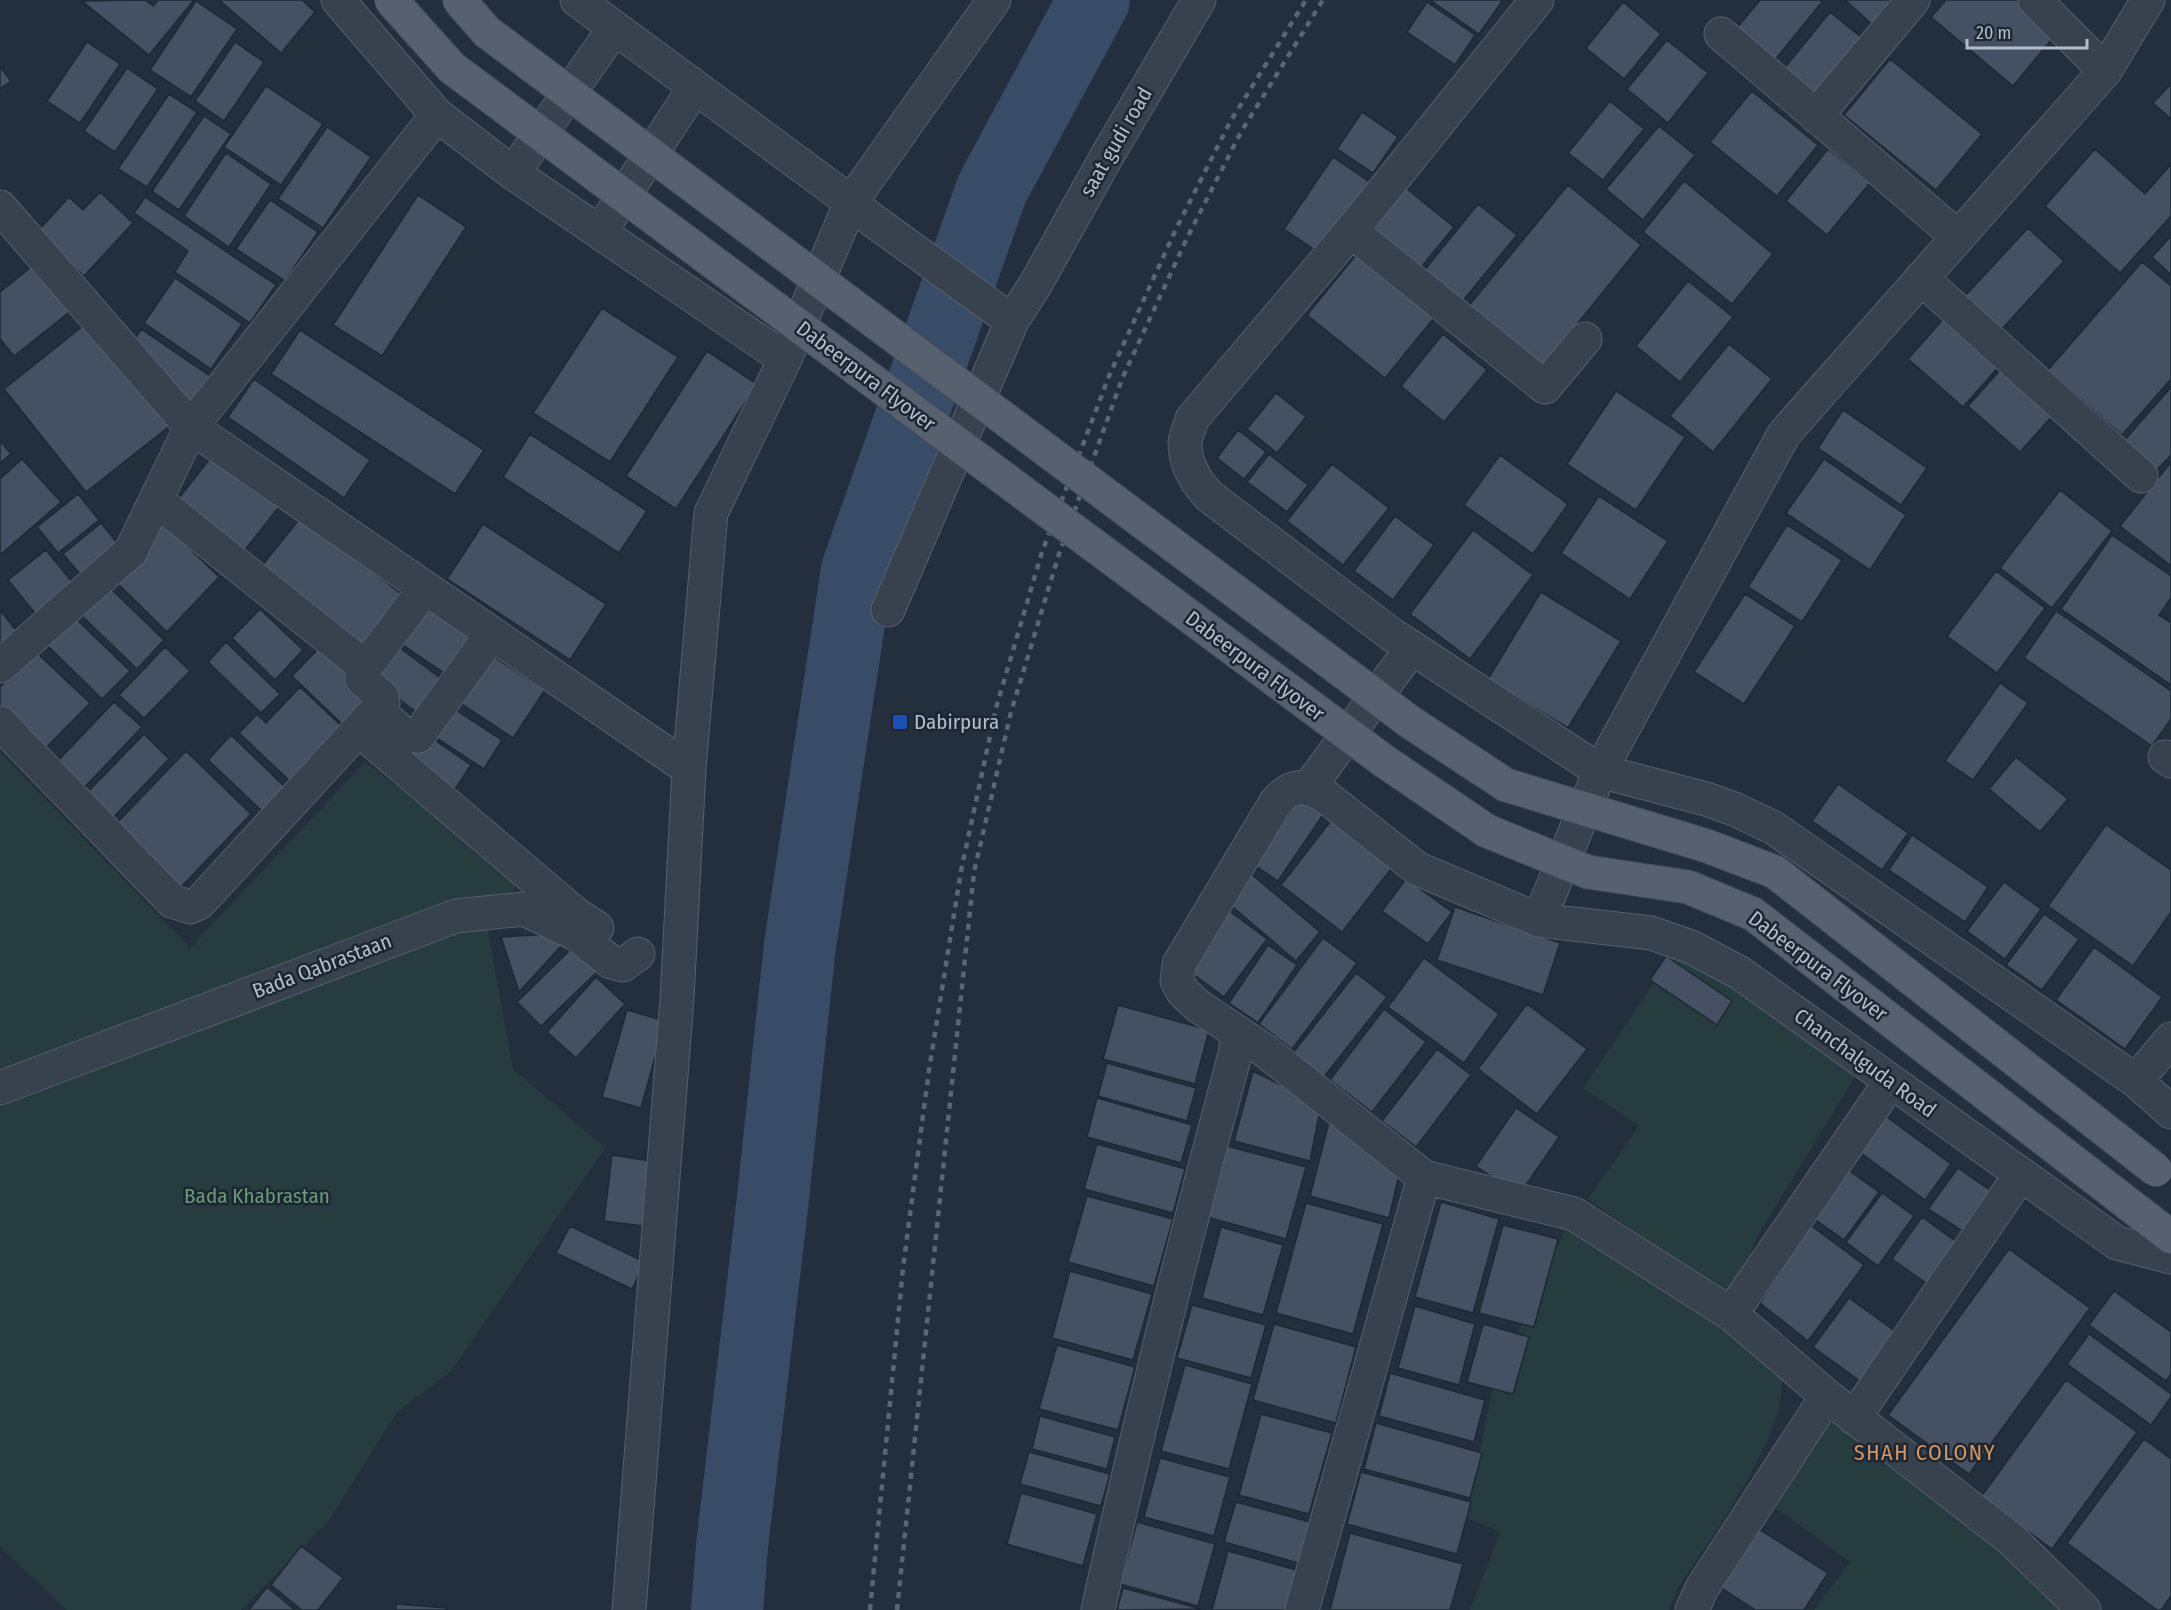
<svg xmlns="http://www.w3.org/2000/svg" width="2171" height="1610" font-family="'Fira Sans Condensed',sans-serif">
	<rect width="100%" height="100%" fill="#242f3e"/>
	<path fill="#263c3f" d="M0 752 190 948 365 762 520 880 488 932 513 1069 605 1148 451 1371 397 1412 329 1520 241 1610H67L0 1546Z
		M1672 956 1711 973 1856 1075 1755 1240 1749 1261 1733 1300 1588 1199 1639 1126 1583 1088Z
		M1572 1214 1781 1367C1782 1380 1782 1392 1780 1404 1764 1466 1713 1535 1678 1588L1669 1610H1470L1500 1532 1467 1518 1492 1391Z
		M1829 1417 2082 1610H1814L1850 1562 1768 1502Z"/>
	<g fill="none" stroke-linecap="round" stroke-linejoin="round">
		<path stroke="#394c67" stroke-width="72" d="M727 1610 732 1546 771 1216 800 945 857 570 992 189 1094 0"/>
	</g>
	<path fill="#455162" stroke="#1f2835" stroke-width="1.5" d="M145 0 153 6 158 0H194L149 55 82 1Z
		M219 0H302L315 12 281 53Z
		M1430 0H1503L1479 34Z
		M1760 0H1820L1822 2 1775 60 1736 29Z
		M1845 0H1898L1875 27Z
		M1946 0H2017L2057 33 2013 86 1931 17Z
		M196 1 237 29 191 97 150 70Z
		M1427 2 1475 35 1455 65 1407 32Z
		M1623 2 1661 34 1624 79 1586 48Z
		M1830 12 1866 41 1814 104 1778 76Z
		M1667 40 1708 73 1668 123 1627 89Z
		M87 42 120 64 80 123 47 101Z
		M235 42 264 62 224 121 195 101Z
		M1890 59 1982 134 1936 190 1844 115Z
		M0 67 11 81 0 89Z
		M127 68 158 89 115 152 84 131Z
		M2171 84V119L2153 103Z
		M266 86 323 124 281 185 224 147Z
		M1752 91 1818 145 1777 196 1710 142Z
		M169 94 197 112 147 187 118 169Z
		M1610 101 1644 129 1603 180 1568 153Z
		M1362 112 1398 137 1373 173 1337 149Z
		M204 116 231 134 179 210 152 191Z
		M1659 126 1695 155 1643 220 1606 189Z
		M327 127 371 157 323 228 278 199Z
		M1828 149 1870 183 1827 235 1786 201Z
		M2095 149 2145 194 2171 164V216L2120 273 2045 206Z
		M226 153 271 184 229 247 184 216Z
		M1333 157 1371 183 1322 255 1284 229Z
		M1397 181 1454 227 1418 271 1361 225Z
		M1684 181 1773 254 1732 304 1643 232Z
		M1568 185 1641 245 1536 375 1462 314Z
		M100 192 133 223 84 276 37 232 69 197 83 210Z
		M418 195 466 227 382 356 333 325Z
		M145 197 276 285 250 323 175 272 188 251 134 213Z
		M270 200 318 232 285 281 236 249Z
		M1478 204 1517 235 1461 303 1423 272Z
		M2028 228 2064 261 2001 330 1964 297Z
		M2171 236V275L2152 257Z
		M1360 250 1438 313 1385 378 1307 315Z
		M2142 262 2171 286V379L2122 435 2048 370Z
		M35 264 72 310 14 356 0 339V292Z
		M175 278 242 324 211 369 144 323Z
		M1688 281 1733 317 1680 382 1636 346Z
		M602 308 678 357 610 462 533 413Z
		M1946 316 2001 364 1963 407 1908 359Z
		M88 322 171 425 86 492 4 389Z
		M141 329 210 376 187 410 130 347Z
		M300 330 484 450 455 494 271 374Z
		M1443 334 1487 370 1444 422 1401 386Z
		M1729 344 1772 379 1713 452 1670 416Z
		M707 351 757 384 676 509 626 476Z
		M2002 368 2054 414 2020 452 1968 406Z
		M254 379 370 460 344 498 228 417Z
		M2171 387V455L2155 472 2122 443Z
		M1616 391 1685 437 1636 510 1567 464Z
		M1276 393 1306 417 1277 453 1247 429Z
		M1843 410 1927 468 1901 505 1818 448Z
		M1238 430 1266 452 1244 479 1217 458Z
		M530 434 647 511 619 553 503 477Z
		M0 441 11 454 0 463Z
		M216 451 282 503 241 555 175 503Z
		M1269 454 1308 485 1287 512 1247 482Z
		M1500 455 1568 504 1533 554 1464 505Z
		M22 459 61 502 0 555V479Z
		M1824 459 1906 515 1870 570 1786 513Z
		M2171 462V566L2120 526Z
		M1332 464 1389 508 1343 565 1287 521Z
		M2060 490 2112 531 2052 608 2000 568Z
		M78 494 99 520 58 553 37 527Z
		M1599 496 1668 541 1630 599 1561 553Z
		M1395 516 1434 545 1393 600 1354 571Z
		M301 517 404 596 364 647 261 567Z
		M101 523 123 550 85 580 63 554Z
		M164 524 219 577 167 632 112 578Z
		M483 524 606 604 570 660 447 579Z
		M1787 525 1842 560 1802 622 1748 587Z
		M1473 530 1533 575 1470 659 1410 614Z
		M2112 535 2171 576V598L2159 615 2171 623V685L2061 609Z
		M46 550 77 588 39 618 8 580Z
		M1996 571 2045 608 1997 673 1947 636Z
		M109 587 164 640 137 669 82 616Z
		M1541 592 1621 641 1568 728 1488 679Z
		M1745 594 1795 626 1744 704 1694 672Z
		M419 603 477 642 453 679 394 639Z
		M260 609 303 650 275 680 232 638Z
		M0 610 18 633 0 647Z
		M2056 611 2171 691V719L2152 746 2024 658Z
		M74 617 130 671 102 699 47 645Z
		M226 642 280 694 261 713 208 662Z
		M392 642 443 680 419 714 368 676Z
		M165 647 190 671 144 718 119 695Z
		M320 647 373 698 345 727 292 676Z
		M35 651 90 703 39 755 0 718V687Z
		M488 653 545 690 513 738 457 701Z
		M2000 683 2028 703 1973 780 1945 761Z
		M300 687 349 733 296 787 239 733 257 714 266 723Z
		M114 702 142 727 78 794 51 768Z
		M453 708 502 740 484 769 435 737Z
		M144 734 169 759 105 826 79 801Z
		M426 734 471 765 451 795 405 763Z
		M231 735 285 787 262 811 208 760Z
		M186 751 251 814 179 889 114 826Z
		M2016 757 2068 799 2040 832 1989 789Z
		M1838 784 1908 833 1882 870 1812 821Z
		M1305 790 1329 806 1278 881 1254 865Z
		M1337 813 1398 860 1342 932 1281 885Z
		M2106 825 2171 870V912L2133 966 2048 906Z
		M1912 835 1988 887 1965 922 1889 870Z
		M1250 873 1320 932 1296 961 1227 902Z
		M1406 879 1452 912 1428 944 1382 911Z
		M2004 882 2041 909 2005 959 1967 931Z
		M1455 907 1560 943 1543 995 1437 960Z
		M1227 909 1267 939 1224 997 1184 967Z
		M2044 914 2079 939 2042 990 2006 965Z
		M554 934 563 944 519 992 501 937Z
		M1323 938 1357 963 1292 1049 1259 1024Z
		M1268 945 1297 965 1258 1023 1229 1003Z
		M573 947 597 972 541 1026 517 1002Z
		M2094 947 2162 997 2125 1049 2056 1000Z
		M1666 956 1732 1001 1717 1025 1650 980Z
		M1424 958 1499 1014 1464 1063 1388 1007Z
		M1356 973 1387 997 1323 1078 1292 1054Z
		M596 977 625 1004 576 1058 547 1032Z
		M1527 1004 1587 1049 1537 1114 1478 1069Z
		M1118 1005 1209 1030 1195 1084 1103 1059Z
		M1384 1009 1426 1042 1372 1112 1330 1080Z
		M627 1010 665 1021 641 1108 602 1097Z
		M1437 1049 1471 1075 1416 1147 1382 1121Z
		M1107 1063 1196 1088 1187 1121 1098 1096Z
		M1253 1071 1321 1105 1310 1161 1234 1141Z
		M1097 1098 1192 1125 1181 1163 1087 1137Z
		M1516 1108 1559 1137 1519 1195 1476 1166Z
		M1880 1112 1951 1164 1925 1200 1854 1148Z
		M1329 1122 1401 1166 1389 1218 1310 1196Z
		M1097 1144 1185 1169 1173 1213 1084 1189Z
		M1227 1146 1306 1167 1286 1239 1207 1217Z
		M612 1155 651 1161 643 1226 604 1221Z
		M1844 1167 1879 1192 1844 1240 1809 1215Z
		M1958 1168 1994 1193 1967 1234 1928 1209Z
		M1882 1193 1914 1216 1878 1266 1846 1242Z
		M1087 1196 1173 1219 1154 1286 1068 1262Z
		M1441 1202 1499 1219 1473 1313 1415 1297Z
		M1306 1203 1383 1224 1353 1334 1276 1313Z
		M1922 1217 1962 1246 1933 1288 1892 1259Z
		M1809 1224 1864 1265 1808 1341 1760 1303Z
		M1503 1225 1558 1239 1534 1327 1479 1313Z
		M570 1226 645 1262 632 1289 556 1253Z
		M1221 1227 1283 1245 1263 1315 1202 1298Z
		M2009 1249 2090 1308 1969 1474 1888 1415Z
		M1070 1271 1152 1294 1133 1360 1052 1338Z
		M2114 1291 2171 1332V1374L2166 1381 2089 1325Z
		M1849 1298 1903 1337 1867 1386 1813 1347Z
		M1192 1305 1266 1325 1251 1378 1177 1358Z
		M1415 1306 1475 1324 1459 1385 1398 1368Z
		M1274 1324 1356 1347 1336 1423 1253 1400Z
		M1483 1324 1529 1337 1513 1394 1467 1382Z
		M2089 1334 2171 1394V1397L2151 1425 2067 1364Z
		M1057 1345 1135 1367 1118 1430 1039 1409Z
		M1185 1365 1252 1384 1229 1469 1161 1451Z
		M1390 1373 1485 1400 1474 1442 1379 1416Z
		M2066 1380 2137 1432 2052 1549 1981 1497Z
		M1261 1414 1332 1433 1309 1514 1239 1495Z
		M1040 1416 1115 1437 1107 1469 1032 1449Z
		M1376 1423 1482 1453 1470 1498 1364 1469Z
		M2144 1439 2171 1459V1596L2161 1610H2157L2067 1543Z
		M1029 1452 1110 1474 1101 1506 1020 1484Z
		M1160 1458 1230 1477 1214 1536 1144 1517Z
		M1361 1472 1471 1502 1457 1554 1347 1524Z
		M1021 1493 1097 1514 1083 1566 1007 1544Z
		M1236 1502 1310 1522 1298 1563 1224 1542Z
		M1137 1522 1215 1544 1198 1606 1120 1584Z
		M1759 1529 1828 1573 1804 1610H1755L1721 1588Z
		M1350 1533 1463 1564 1450 1610H1330Z
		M301 1546 343 1578 318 1610H302L271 1585Z
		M1228 1551 1300 1571 1290 1610H1212Z
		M267 1587 295 1610H249Z
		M1123 1588 1201 1609 1117 1610Z
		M396 1604 447 1608V1610H396Z"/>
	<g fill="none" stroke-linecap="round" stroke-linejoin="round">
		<defs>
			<path id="minor" d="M338 0 437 115 513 173 785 359
				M577 0 851 202 871 219 1012 321
				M1537 0 1351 231 1192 419C1190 426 1186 435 1185 443 1185 463 1196 482 1209 496L1391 634 1600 771 1706 799 1734 809 1774 828 2136 1081 2171 1112
				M2035 0 2105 71
				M1721 34 1958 237
				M1816 116 1913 0
				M513 173 614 29
				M0 207 191 427 689 769
				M1351 231 1545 387 1585 339
				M600 232 695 87
				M1921 278 2141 476
				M156 500 365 667
				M888 610 1012 321 1035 285 1107 156 1199 0
				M0 666 131 551 191 427 437 115
				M377 710 405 735 418 736 492 634
				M0 723 172 901 190 907 199 903 383 703 382 697 362 679V672L425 588
				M359 730 577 915 597 928
				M2165 757 2171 761
				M1309 787 1412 648
				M1539 920 1600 771 1784 434 2105 71 2148 0
				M2136 1081 2171 1039
				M0 1088 456 916 524 909 576 934 611 962 623 965 638 954
				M1731 1314 1891 1081
				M1854 1418 2021 1174
				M629 1610 677 999 689 769 711 513 785 359 851 202 994 0
				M1098 1610C1139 1424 1185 1238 1235 1054L1238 1033
				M1302 1610 1424 1177
				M1692 1610 1702 1588 1827 1396
				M2084 1610 2011 1539 1827 1396 1731 1314 1574 1214 1424 1177 1264 1050 1198 1006 1183 992 1177 981 1179 964 1276 802C1292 783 1304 785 1325 796L1418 869 1539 920 1651 933 1691 947 1740 973 2117 1243 2171 1257"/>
			<path id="major" d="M2131 1206 2171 1237"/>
		</defs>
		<use href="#minor" stroke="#565f6c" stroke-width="35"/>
		<use href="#major" stroke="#414a57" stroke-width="35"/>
		<use href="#minor" stroke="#38414e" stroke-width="33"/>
		<use href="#major" stroke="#56606e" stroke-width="33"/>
		<path stroke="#5a6575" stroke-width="4.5" stroke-dasharray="6 6" stroke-linecap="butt" d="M870 1610 903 1268 929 1070 961 871 996 708 1042 552 1109 376 1175 231 1230 122 1306 0
			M897 1610 974 872 1011 712 1059 554 1122 379 1187 238 1241 132 1323 0"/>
		<defs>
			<path id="major-bridge" d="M391 0 452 68 1384 761 1487 831 1588 872 1688 887 1753 914 2131 1206
				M459 0 487 32 1410 722 1506 785 1707 846 1775 872 2156 1170"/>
		</defs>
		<use href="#major-bridge" stroke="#414a57" stroke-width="35" stroke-linecap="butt"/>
		<use href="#major-bridge" stroke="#56606e" stroke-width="33"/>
	</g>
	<rect fill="#1a4fb4" stroke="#1d2633" stroke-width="2" x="892" y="714" width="16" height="16" rx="3"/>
	<g text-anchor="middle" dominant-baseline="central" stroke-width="5" stroke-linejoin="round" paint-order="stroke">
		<g font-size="21" fill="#b4bcc9" stroke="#1d2633">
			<text transform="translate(1116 142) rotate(-60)">saat gudi road</text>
			<text transform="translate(866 376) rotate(37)">Dabeerpura Flyover</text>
			<text transform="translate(1255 666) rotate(37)">Dabeerpura Flyover</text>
			<text transform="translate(322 966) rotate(-21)">Bada Qabrastaan</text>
			<text transform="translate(1818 966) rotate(37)">Dabeerpura Flyover</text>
			<text transform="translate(1865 1063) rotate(36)">Chanchalguda Road</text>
		</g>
		<g font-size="21" fill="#b4bcc9" stroke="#1d2633" text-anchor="start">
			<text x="914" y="722">Dabirpura</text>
		</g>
		<g font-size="21" fill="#6b9a76" stroke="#1d2633">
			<text x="257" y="1196">Bada Khabrastan</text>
		</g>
		<g font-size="22" letter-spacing="1.5" fill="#d59563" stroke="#1d2633">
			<text x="1925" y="1452">SHAH COLONY</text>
		</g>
	</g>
	<path d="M1967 39v9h120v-9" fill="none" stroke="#b4bcc9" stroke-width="3"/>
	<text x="1976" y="39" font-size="18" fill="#b4bcc9" stroke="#1d2633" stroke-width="4.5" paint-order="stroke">20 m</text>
</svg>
